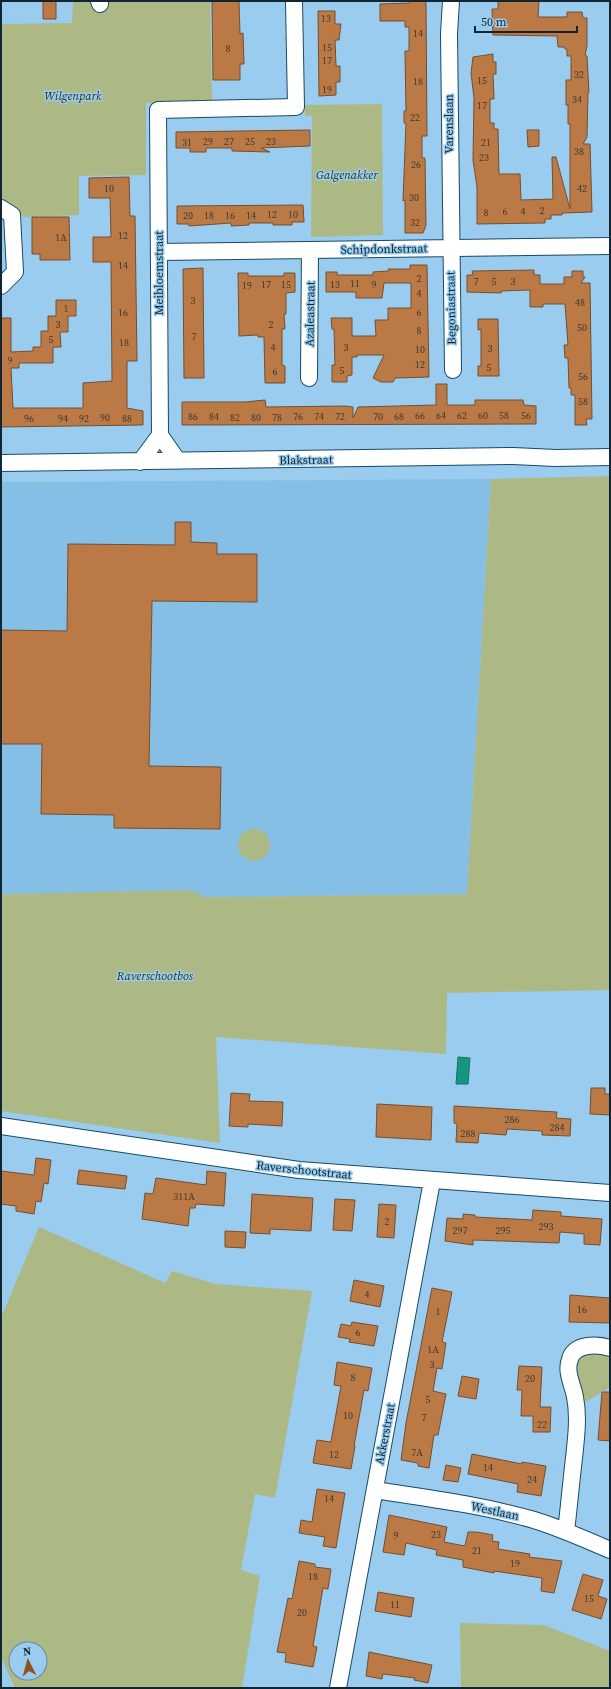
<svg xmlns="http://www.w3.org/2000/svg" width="611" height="1689" font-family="'Source Serif 4',serif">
	<rect width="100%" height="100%" fill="#9ce"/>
	<path fill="#86bfe5" d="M491 479 467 894 204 897 191 890 1 894V482Z"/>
	<path fill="#adb985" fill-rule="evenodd" d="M73 1H210L212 102 146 103V175L79 176V215L23 217 6 201H1V24L72 23Z
		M382 104 383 235 311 237 312 116H305V105Z
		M610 476V990L447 993 446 1054 216 1037 220 1143 1 1111V894L191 890 205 897 467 894 491 479Z
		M238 845a16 16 0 1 1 32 0a16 16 0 1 1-32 0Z
		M39 1227 165 1283 172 1271 216 1284 312 1291 275 1498 255 1494 241 1570 260 1576 242 1688H15L1 1657V1318ZM16 1649H40V1673H16Z
		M610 1352V1387L584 1403 573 1365 576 1355Z
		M460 1623 544 1625 610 1651V1688H461Z"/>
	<path fill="#159681" stroke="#147469" d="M458 1057 470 1058 468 1084H456Z"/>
	<path fill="#bb7a45" stroke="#764e2e" d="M43 1H56V19H43Z
		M212 1H239L240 34 243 33 244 64H240V80H213Z
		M409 1H426L427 136H422V158H425L426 225 423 233H405V200L403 201 406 123H404V111H406L405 51H409V27H405V21H380V4L409 3Z
		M498 1H539L538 17H567V12H582L583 18H587V46L585 55 587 56 589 92 588 93 587 137 583 144H590L592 212 562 213V215H551V219H545V223L477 224V187L473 160 474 98 471 73 473 57 493 54V62H496V74H493L494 99H490V123H494V129H498L499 174H520L521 200 553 199 552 157H556L570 209V124H568V105H566V80H571V56H567V49H565L564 47H558L557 36 493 35 492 9H498Z
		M318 11H335V24H341L339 40H335L336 66H340V82H336V95L319 96Z
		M310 130V146L261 148 270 152 232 151V148H206V152H190V148H176V132Z
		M527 130H539V146L528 147Z
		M129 177 130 216H135L137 361H127V408L143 411V425L1 427V318H11V352L33 351V347H41V331H48V316H56V300H76V316H68V332H60L61 347H53V363H19V368H11L13 408H83V383L112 381 111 262H93V237H111L110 198H89V178Z
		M303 205 304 222H292V225H273V223H249V225L231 226V223L189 226V224H177V206Z
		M32 217H69L70 260H40V254H32Z
		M410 265H427L429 377 395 378 393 382H381L373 378 384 355H357V357H352V375L347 376V382H332V365H335L334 329H332L331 318H352V336H376L375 320H388V308H411V283H384L382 298H356V292H326V272H337V275H373V272L389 271 388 269H410Z
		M203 268 204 378H184L183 269Z
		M534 270V275H540V284H564V277H572V271H583V277H585L581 283H590L592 419H586L587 425H575V395H571V388H569L568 358H565L564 345H568L565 304H543V307H530V290L501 291V293L467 292V275H473L472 271Z
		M238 273H248V276H284V273H295V292L286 293V314H284L285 329H282V365L285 366V383H265L264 337H258V335L239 336Z
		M478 319H498L499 376H478V366H481V329L478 330Z
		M436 384H447V405H475V400H523L524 405 536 406V424L182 425V402H245L265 400 266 407 345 406 353 407V418L358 407 436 405Z
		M175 522H191V542L217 543V554H257V602L152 601 149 766 221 767 220 829 114 828V815L41 814 42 744H1V630L67 631 68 544 175 545Z
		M591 1088H605V1094H610V1115L590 1114Z
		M231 1093 250 1094 249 1101 283 1102 282 1126 248 1124V1127L229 1126Z
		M377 1104 432 1107 431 1140 376 1137Z
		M454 1106 557 1112 556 1118 571 1119 570 1136 542 1135V1131L507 1129 506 1135 479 1133 478 1143 456 1142 457 1124 454 1123Z
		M36 1158 51 1160 48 1184 44 1183 41 1202 36 1201 34 1214 16 1211V1206L1 1204V1171L34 1175Z
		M79 1170 127 1176 125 1189 77 1184Z
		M207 1171 226 1173 224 1206 196 1204 195 1208H190L188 1226 142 1219 145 1193 153 1194 156 1178 206 1185Z
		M252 1194 313 1198 311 1231 270 1229V1234L250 1233Z
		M335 1199 355 1200 352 1231 333 1230Z
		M379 1204 396 1205 394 1238 377 1237Z
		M533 1210 561 1212V1216L602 1219 600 1245 584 1244V1234L560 1232 559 1243 473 1240V1245L445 1241 447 1218 463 1219V1214L475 1215V1217L532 1220Z
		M225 1231 246 1232 245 1248 225 1247Z
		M354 1280 384 1286 380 1307 350 1301Z
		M432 1288 452 1292 442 1342 446 1343 442 1369 437 1368 433 1391 446 1394 438 1435H434L429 1468 418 1466V1463L401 1460 406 1423Z
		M570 1295 610 1298V1323L569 1322Z
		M352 1322 378 1326 374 1346 349 1342 350 1339 338 1337 341 1324 351 1326Z
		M337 1362 372 1368 368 1391 364 1390 354 1446H355L351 1469 313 1463 317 1440 331 1442 341 1386 334 1385Z
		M519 1366 542 1367 540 1407H551L550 1432H533V1416H521L522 1390H517Z
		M462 1376 479 1379 476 1399 458 1396Z
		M602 1392H610V1441L598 1440Z
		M472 1454 522 1464V1462L546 1466 541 1496 517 1492 518 1484 468 1474Z
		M446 1465 461 1468 458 1482 443 1480Z
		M317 1489 345 1493 336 1548 323 1546 325 1537 299 1533 301 1520 312 1522Z
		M389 1515 447 1527 444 1542 465 1546 468 1532H477L493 1535 492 1541 499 1542 498 1549 530 1554 529 1557 562 1561 554 1593 541 1591 542 1578 494 1571V1573L463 1567V1560L436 1555 437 1550 406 1543 404 1555 383 1552Z
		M299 1561 315 1564V1567L331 1569 328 1589 323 1588 313 1646 317 1647 313 1667 285 1662 286 1653 277 1652 288 1598 292 1599Z
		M583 1574 603 1580 598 1596 607 1599 601 1619 572 1610Z
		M378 1592 414 1598 411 1617 375 1611Z
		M369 1652 432 1665 428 1683 414 1680 415 1678 383 1674 382 1679 366 1676Z"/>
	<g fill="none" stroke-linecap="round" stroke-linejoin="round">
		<defs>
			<path id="minor" d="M99 1 100 4
				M451 1 449 34 453 370
				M1 208 12 215 15 272 1 286
				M159 252 610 246
				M309 378 310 250
				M160 435 178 461
				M140 462 160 435 158 110 296 107 294 1
				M1 463 513 456 556 458 610 457
				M1 1126 299 1170 610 1193
				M375 1490C427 1498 482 1505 534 1520 560 1528 585 1539 610 1550
				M566 1531C569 1507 571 1483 574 1458 576 1439 579 1417 575 1397 573 1385 565 1372 570 1359 575 1343 598 1344 610 1348
				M338 1688 432 1181"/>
		</defs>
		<use href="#minor" stroke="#184a67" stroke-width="18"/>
		<use href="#minor" stroke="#fff" stroke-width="16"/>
	</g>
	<g text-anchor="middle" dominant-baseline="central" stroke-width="3" stroke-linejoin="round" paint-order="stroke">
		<g font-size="10" fill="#3c3a37">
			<text x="326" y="18">13</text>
			<text x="418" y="33">14</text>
			<text x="327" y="47">15</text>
			<text x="228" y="48">8</text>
			<text x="327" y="60">17</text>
			<text x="579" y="74">32</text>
			<text x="482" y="80">15</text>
			<text x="418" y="81">18</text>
			<text x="327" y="89">19</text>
			<text x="577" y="99">34</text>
			<text x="482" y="105">17</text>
			<text x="415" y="117">22</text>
			<text x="208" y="141">29</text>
			<text x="229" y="141">27</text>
			<text x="250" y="141">25</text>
			<text x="271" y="141">23</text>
			<text x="187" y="142">31</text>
			<text x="486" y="142">21</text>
			<text x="579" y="151">38</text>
			<text x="484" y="157">23</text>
			<text x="416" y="164">26</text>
			<text x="109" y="188">10</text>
			<text x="582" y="188">42</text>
			<text x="414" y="197">30</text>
			<text x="542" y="210">2</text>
			<text x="505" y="211">6</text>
			<text x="523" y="211">4</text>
			<text x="486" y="212">8</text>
			<text x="272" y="214">12</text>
			<text x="293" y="214">10</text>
			<text x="188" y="215">20</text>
			<text x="209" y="215">18</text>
			<text x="230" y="215">16</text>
			<text x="251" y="215">14</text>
			<text x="415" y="222">32</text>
			<text x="123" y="235">12</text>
			<text x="61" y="237">1A</text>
			<text x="123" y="265">14</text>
			<text x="419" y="278">2</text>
			<text x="476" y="281">7</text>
			<text x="494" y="281">5</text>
			<text x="513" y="281">3</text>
			<text x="355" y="283">11</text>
			<text x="266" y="284">17</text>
			<text x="286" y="284">15</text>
			<text x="335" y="284">13</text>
			<text x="374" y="284">9</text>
			<text x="247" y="285">19</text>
			<text x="419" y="293">4</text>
			<text x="193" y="300">3</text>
			<text x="580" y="302">48</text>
			<text x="66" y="308">1</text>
			<text x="123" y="312">16</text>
			<text x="419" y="312">6</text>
			<text x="58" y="324">3</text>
			<text x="271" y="324">2</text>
			<text x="582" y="327">50</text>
			<text x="419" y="330">8</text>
			<text x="194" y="336">7</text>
			<text x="51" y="339">5</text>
			<text x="124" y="342">18</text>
			<text x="273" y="347">4</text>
			<text x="346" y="347">3</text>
			<text x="490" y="348">3</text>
			<text x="420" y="349">10</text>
			<text x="10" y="360">9</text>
			<text x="420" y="364">12</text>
			<text x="489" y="367">5</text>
			<text x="342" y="370">5</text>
			<text x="275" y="371">6</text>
			<text x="583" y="376">56</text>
			<text x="583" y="401">58</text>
			<text x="420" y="415">66</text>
			<text x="441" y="415">64</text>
			<text x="462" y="415">62</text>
			<text x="483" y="415">60</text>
			<text x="504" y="415">58</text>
			<text x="526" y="415">56</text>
			<text x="193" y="416">86</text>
			<text x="214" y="416">84</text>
			<text x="298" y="416">76</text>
			<text x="319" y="416">74</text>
			<text x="340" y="416">72</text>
			<text x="378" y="416">70</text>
			<text x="399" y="416">68</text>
			<text x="105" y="417">90</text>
			<text x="235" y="417">82</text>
			<text x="256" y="417">80</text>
			<text x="277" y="417">78</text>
			<text x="29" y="418">96</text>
			<text x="63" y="418">94</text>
			<text x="84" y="418">92</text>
			<text x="127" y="418">88</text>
			<text x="512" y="1119">286</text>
			<text x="557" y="1127">284</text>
			<text x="468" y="1133">288</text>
			<text x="184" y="1196">311A</text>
			<text x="387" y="1221">2</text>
			<text x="546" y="1226">293</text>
			<text x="460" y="1230">297</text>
			<text x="503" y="1230">295</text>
			<text x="367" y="1294">4</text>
			<text x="582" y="1309">16</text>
			<text x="438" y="1311">1</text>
			<text x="358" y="1332">6</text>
			<text x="433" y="1349">1A</text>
			<text x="432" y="1364">3</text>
			<text x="353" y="1377">8</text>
			<text x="530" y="1378">20</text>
			<text x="428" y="1399">5</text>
			<text x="348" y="1415">10</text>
			<text x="424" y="1417">7</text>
			<text x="542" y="1424">22</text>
			<text x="417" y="1452">7A</text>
			<text x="334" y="1454">12</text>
			<text x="488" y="1467">14</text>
			<text x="532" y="1479">24</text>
			<text x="329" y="1498">14</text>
			<text x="436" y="1534">23</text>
			<text x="396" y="1535">9</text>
			<text x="477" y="1550">21</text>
			<text x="515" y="1563">19</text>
			<text x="313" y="1576">18</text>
			<text x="589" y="1598">15</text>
			<text x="395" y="1604">11</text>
			<text x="302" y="1612">20</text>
		</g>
		<g font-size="12" font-style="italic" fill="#303714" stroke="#9ce">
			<text x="73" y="96">Wilgenpark</text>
			<text x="347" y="175">Galgenakker</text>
			<text x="155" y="976">Raverschootbos</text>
		</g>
		<g font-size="12" fill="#112532" stroke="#9ce">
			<text transform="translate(449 124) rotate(-90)">Varenslaan</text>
			<text transform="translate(384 249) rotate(-1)">Schipdonkstraat</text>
			<text transform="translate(159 273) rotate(-90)">Meibloemstraat</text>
			<text transform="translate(451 308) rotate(-91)">Begoniastraat</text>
			<text transform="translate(310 314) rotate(-89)">Azaleastraat</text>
			<text transform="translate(306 460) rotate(-1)">Blakstraat</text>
			<text transform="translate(304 1170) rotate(6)">Raverschootstraat</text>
			<text transform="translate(385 1434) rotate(-79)">Akkerstraat</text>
			<text transform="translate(495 1511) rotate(12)">Westlaan</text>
		</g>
	</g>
	<rect width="611" height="1689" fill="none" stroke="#112532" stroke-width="4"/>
	<g transform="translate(28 1661) rotate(354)"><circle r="19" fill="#99ccee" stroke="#6389a3"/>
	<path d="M0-3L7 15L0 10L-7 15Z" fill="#915218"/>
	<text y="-6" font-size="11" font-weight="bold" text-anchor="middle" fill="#112532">N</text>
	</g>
	<path d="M475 26v6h102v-6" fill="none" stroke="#112532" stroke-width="2"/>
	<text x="481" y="26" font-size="12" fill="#112532" stroke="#99ccee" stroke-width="3" paint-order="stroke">50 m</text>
</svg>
